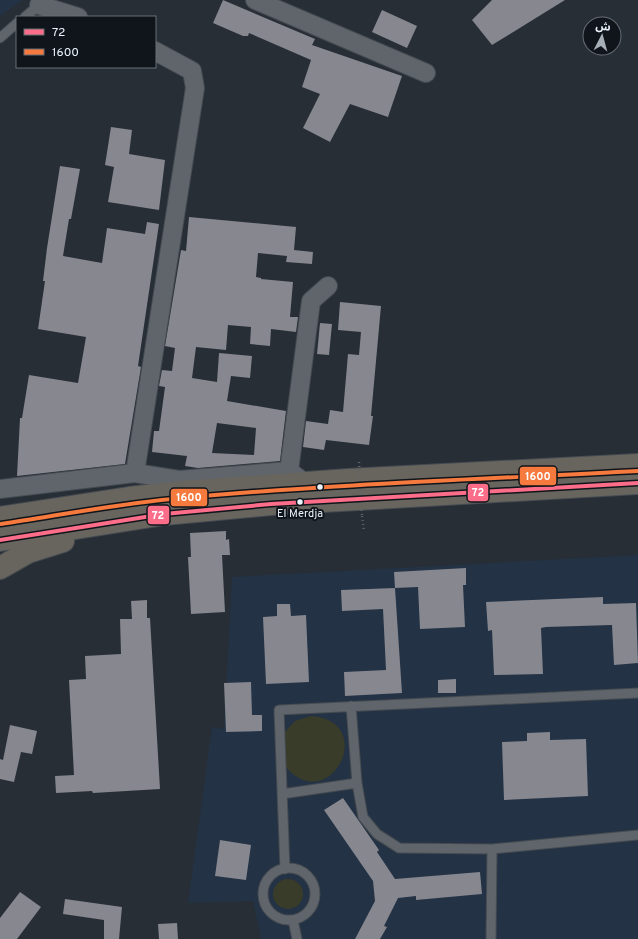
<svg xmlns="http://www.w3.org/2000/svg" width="638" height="939" font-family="Overpass,'Noto Sans Arabic',sans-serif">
	<rect width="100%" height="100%" fill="#272e35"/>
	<path fill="#233244" d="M0 0H22L0 16Z
		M638 555V939H261L253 901 188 903 212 727 224 729 232 577Z"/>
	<path fill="#393c29" d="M311 716C380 721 329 819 285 766L284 733 295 721Z
		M273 894a15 15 0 1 1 30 0a15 15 0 1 1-30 0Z"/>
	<path fill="#86878f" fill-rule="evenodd" d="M223 0 315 39 312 45 402 76 388 117 350 104 330 142 303 128 320 94 302 87 311 60 249 33 248 36H243L213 23Z
		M492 0H565L492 45 472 20Z
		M382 10 417 26 407 48 372 32Z
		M111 127 132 130 129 154 165 160 159 210 108 202 114 167 105 165Z
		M60 166 80 169 71 219H69L63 256 102 263 107 228 145 234 147 222 159 224 138 366 141 367 125 464 17 476 20 418H22L29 375 78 383 86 337 38 329 45 281H43L47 248Z
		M189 217 296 227 294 250 313 252 312 264 286 262 287 256 258 253 256 277 261 278V279L293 282 290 317H298L296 332 271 329 270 346 250 344 251 327 228 325 226 350 196 347 192 378 217 382 219 353 252 356 250 378 231 376 227 401 286 411 280 461 198 468 185 466 187 456 152 452 154 431H159L165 387 159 386 162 370 172 371 175 348 165 346 181 250 186 251ZM217 423 256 428 254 455 212 453Z
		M340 302 381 306 371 416H373L369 445 326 440 324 450 303 447 306 421 328 424 330 410 343 412 348 354 359 355 361 332 338 330Z
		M320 323 332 324 329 355 317 354Z
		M226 531V540L229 539 230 555H222L225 612 191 614 188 557H191L190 533Z
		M466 568V585H463L465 627 420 629 418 587 395 588 394 572Z
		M395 588 402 693 345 696 344 672 386 670 383 609 342 611 341 590Z
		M603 597V604L636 603 638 663 614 665 612 625 546 627 541 628 543 674 494 675 492 630 488 631 486 602Z
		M147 600V618H150L160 789 93 793 92 791 56 793 55 776 74 775 69 680 86 679 85 656 121 654 120 619H132L131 601Z
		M277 604H290L291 616 306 615 309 682 266 684 263 617 277 616Z
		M456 679V693H438V680Z
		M251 682 252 715H262V731L226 732 224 683Z
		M10 725 37 731 32 754 21 752 14 782 0 779V759L3 760Z
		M550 732V740L586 739 588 796 504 800 502 742 527 741V733Z
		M343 798 379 850 377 852 395 879 480 872 482 894 416 900V896L398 898 384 926 387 927 380 939H355L375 901 373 881 324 810Z
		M220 840 251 845 246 880 215 876Z
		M20 892 41 907 17 939H0V918Z
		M65 899 122 907 119 939H104V920L63 914Z
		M177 923 178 939H159L158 924Z"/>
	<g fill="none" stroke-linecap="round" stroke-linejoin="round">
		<defs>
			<path id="lane" d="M25 17 40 4
				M0 38 17 23
				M351 706 357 783 363 817 377 834 399 848 492 849
				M282 794 357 783
				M263 894a26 26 0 1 1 52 0a26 26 0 1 1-52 0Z
				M285 869 279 710 638 693
				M293 920 297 939
				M491 939 492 849 638 835"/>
			<path id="street" d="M255 0 426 73
				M39 5 78 17
				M289 471 311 301 328 286
				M135 473 195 88 192 71 155 51
				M0 489 135 473 179 480 289 471 305 483"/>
			<path id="highway" d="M0 518 129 498 181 492 348 480 638 465
				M0 540 164 514 271 504 638 483
				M0 568 28 552 63 541"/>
		</defs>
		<use href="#lane" stroke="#454b51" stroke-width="11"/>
		<use href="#street" stroke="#454b51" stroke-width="20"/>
		<use href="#highway" stroke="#454b51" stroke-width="24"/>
		<path stroke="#5f656b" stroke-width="2.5" stroke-dasharray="1 3" stroke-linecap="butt" d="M362 516 364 531"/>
		<use href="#lane" stroke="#5f656b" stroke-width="9"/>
		<use href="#street" stroke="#5f656b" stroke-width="18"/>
		<use href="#highway" stroke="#68655e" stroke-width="22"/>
		<path stroke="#5f656b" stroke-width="2.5" stroke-dasharray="1 3" stroke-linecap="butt" d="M359 462 362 516"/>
		<defs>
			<path id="bus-1" d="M0 540 164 514 271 504 638 483"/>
			<path id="bus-2" d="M1 524C61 515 122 503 182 498 334 484 486 479 638 471"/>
		</defs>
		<use href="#bus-1" stroke="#10151b" stroke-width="7"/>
		<use href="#bus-2" stroke="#10151b" stroke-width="7"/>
		<use href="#bus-1" stroke="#fb6d88" stroke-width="4"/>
		<use href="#bus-2" stroke="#f6793e" stroke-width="4"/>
	</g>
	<g fill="#ebf3fd" stroke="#10151b" stroke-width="1.5">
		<circle cx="320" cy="487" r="3.5"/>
		<circle cx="300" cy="502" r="3.5"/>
	</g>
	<g text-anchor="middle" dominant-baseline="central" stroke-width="4" stroke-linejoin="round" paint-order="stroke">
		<g font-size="11" fill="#ebf3fd" stroke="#10151b">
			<text x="300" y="514">El Merdja</text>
		</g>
	</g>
	<g stroke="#10151b" stroke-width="1.5">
		<rect x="519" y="466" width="38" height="20" rx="4" fill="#f6793e"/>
		<rect x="467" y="483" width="22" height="19" rx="4" fill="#fb6d88"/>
		<rect x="170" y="488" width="38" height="19" rx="4" fill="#f6793e"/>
		<rect x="147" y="505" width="23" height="20" rx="4" fill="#fb6d88"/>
	</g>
	<g font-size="11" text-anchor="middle" font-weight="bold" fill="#fff">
		<text x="538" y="480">1600</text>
		<text x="478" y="496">72</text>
		<text x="189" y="501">1600</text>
		<text x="158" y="519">72</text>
	</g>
	<rect x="16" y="16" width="140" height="52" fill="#10151b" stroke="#686e75"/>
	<rect x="24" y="29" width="20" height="6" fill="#fb6d88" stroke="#686e75"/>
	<text x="52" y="36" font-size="12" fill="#ebf3fd">72</text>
	<rect x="24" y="49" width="20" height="6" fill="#f6793e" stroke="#686e75"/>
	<text x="52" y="56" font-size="12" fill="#ebf3fd">1600</text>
	<g transform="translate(602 36) rotate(6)"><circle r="19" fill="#10151b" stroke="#686e75"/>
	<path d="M0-3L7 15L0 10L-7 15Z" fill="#a6aeb7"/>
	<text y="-6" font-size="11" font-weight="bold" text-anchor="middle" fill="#ebf3fd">ش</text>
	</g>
</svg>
